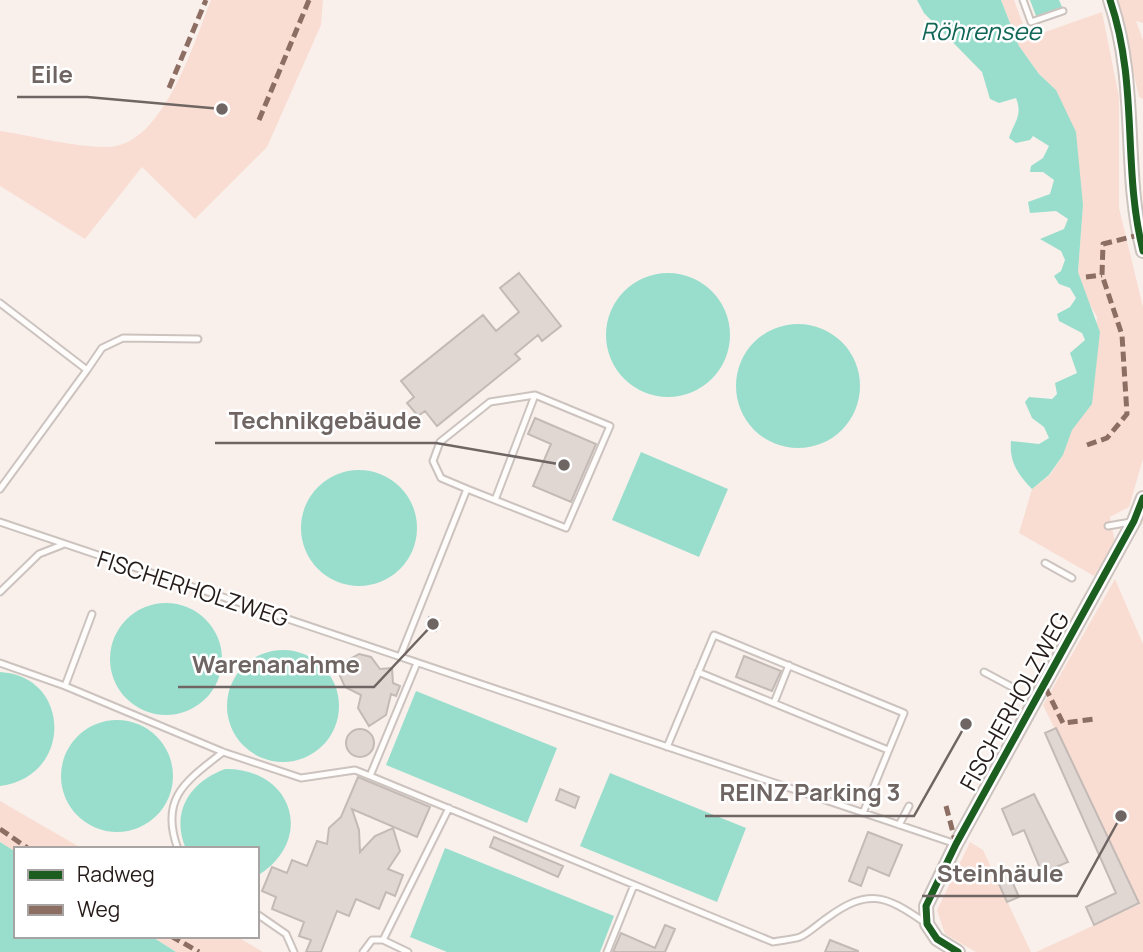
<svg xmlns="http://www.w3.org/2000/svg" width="1143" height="952" font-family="Manrope,sans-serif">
	<rect width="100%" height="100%" fill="#f9f0ec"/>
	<path fill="#f9ddd2" d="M211 0H323L321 25 267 147 195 219 142 167 85 239 0 186V131C34 136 72 147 107 147 163 147 194 42 211 0Z
		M1001 0H1014L1028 38 1102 12 1119 97V208L1143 307V459L1129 507 1110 517 1115 542 1094 576 1019 533 1032 489 1050 475 1063 455 1071 430 1092 404 1097 317 1085 296 1078 272 1083 205 1056 90 1039 74 1019 46Z
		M1117 0H1143V23L1136 21 1143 40V99L1139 97Z
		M1115 579 1143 644V952H1036L1140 904 1043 705Z
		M0 801 83 849H16V852L0 842Z
		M970 842 983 850 1031 952H976L945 934 937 910Z
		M151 936H236L263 952H176Z"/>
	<path fill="#99decc" d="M917 0H1001L1019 46 1039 74 1056 90 1076 132 1083 205 1078 272 1100 332 1092 404 1072 430 1063 455 1049 475 1032 489C1018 475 1009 461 1011 441L1039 444 1049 438 1044 427 1032 418 1025 402 1029 397 1052 399 1057 394 1055 383 1077 373 1070 353 1085 340 1082 333 1059 321 1057 314 1070 307 1076 298 1070 288 1059 284 1054 276 1061 271 1065 260 1061 251 1040 239 1064 229 1068 219 1056 211 1030 213 1028 202 1050 194 1054 180 1043 172H1030L1031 166 1043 158 1049 146 1033 136 1030 140 1016 143 1009 138C1014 122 1023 116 1016 98L999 103 990 99 982 72 924 13Z
		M1030 0H1059L1062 7 1036 16Z
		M606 335a62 62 0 1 1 124 0a62 62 0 1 1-124 0Z
		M736 386a62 62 0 1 1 124 0a62 62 0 1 1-124 0Z
		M641 452 728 489 699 557 612 520Z
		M301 528a58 58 0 1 1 116 0a58 58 0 1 1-116 0Z
		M110 659a56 56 0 1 1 112 0a56 56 0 1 1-112 0Z
		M227 706a56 56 0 1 1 112 0a56 56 0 1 1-112 0Z
		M0 672C72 676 73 777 0 786Z
		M416 691 557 748 527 823 386 765Z
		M61 776a56 56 0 1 1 112 0a56 56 0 1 1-112 0Z
		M225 769C293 768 316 840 257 876V849H186C170 812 190 782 225 769Z
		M610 773 746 828 717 902 580 846Z
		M0 842 16 852V936H151L176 952H0Z
		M445 848 614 916 600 952H447L410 937Z"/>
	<path fill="#e0d7d3" stroke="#c3bab6" stroke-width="2" d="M519 273 561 326 542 341 538 335 515 354 520 359 437 426 425 411 418 416 407 403 414 397 401 381 483 315 496 331 519 312 500 288Z
		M535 418 596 444 571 502 533 486 551 444 528 434Z
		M429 617 440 621 436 631 426 626Z
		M359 654 371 657 380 669 392 668 393 683 400 686 396 696 391 694 386 715 369 726 358 708 361 695 345 687 340 676 343 663Z
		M744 656 781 671 772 691 736 677Z
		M1056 728 1139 903 1094 925 1086 907 1116 893 1045 733Z
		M346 743a14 14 0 1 1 28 0a14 14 0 1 1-28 0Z
		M358 777 430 807 417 837 352 809 359 830 360 852 375 836 393 828 400 851 388 869 403 875 395 896 386 892 379 909 356 899 349 916 337 911 321 952H306L311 940 299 936 304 922 272 909 276 897 262 891 272 867 287 873 292 860 307 866 317 841 327 844 329 828 341 817Z
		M560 789 579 797 575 808 556 800Z
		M1034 794 1068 862 1042 873 1024 830 1013 835 1002 809Z
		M868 832 902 845 889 876 868 867 861 886 849 881Z
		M494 837 563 866 558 877 490 847Z
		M1006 868 1019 897 1007 902 994 873Z
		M665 925 675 929 665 952H613L621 933 655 948Z
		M830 940 858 951V952H825Z"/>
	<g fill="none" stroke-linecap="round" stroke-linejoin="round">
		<defs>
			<path id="service" d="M1023 0 1031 22 1063 11
				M0 303 87 370 0 489
				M87 370 102 348 123 338 198 339
				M495 500 535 395
				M0 522 956 844
				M1108 526 1131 522
				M1045 563 1072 578
				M0 592 39 554 62 545
				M400 657 467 489 441 478 433 461 440 442 490 402 535 395 610 426 566 528 467 489
				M0 663 65 686 223 752 301 778 355 770 370 776
				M417 663 370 776 773 942C781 940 791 940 800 937 809 933 818 924 827 918 868 888 885 895 924 922
				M698 672 888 750
				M984 672 1012 687
				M65 686 92 614
				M774 703 789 665
				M667 747 714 635 904 713 863 813
				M899 825 909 806
				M178 849C159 798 186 781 223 752
				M257 914 286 934 294 952
				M383 940 449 808
				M363 952 372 940H383L408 952
				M607 952 634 885"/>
			<path id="tertiary" d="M1110 0C1139 85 1122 167 1143 251
				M958 952 937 939 927 924 926 906 956 844 1134 521 1143 498"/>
		</defs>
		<use href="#service" stroke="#ccc3bf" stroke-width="9"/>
		<use href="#tertiary" stroke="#ccc3bf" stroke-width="16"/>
		<use href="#service" stroke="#fefdfc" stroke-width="5"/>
		<use href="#tertiary" stroke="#fefdfc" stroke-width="12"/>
		<path stroke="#8d6e63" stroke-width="5" stroke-dasharray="10 5" stroke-linecap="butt" d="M169 88 206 0
			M259 120 309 0
			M1086 277 1102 275
			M1087 445 1107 438 1127 414 1122 335 1102 275 1103 244 1139 235
			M1045 687 1063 723 1095 719
			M946 806 956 844
			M0 829 29 849
			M171 936 199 952"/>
		<defs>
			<path id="cycleway" d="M1110 0C1139 85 1122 167 1143 251
				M958 952 937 939 927 924 926 906 956 844 1134 521 1143 498"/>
		</defs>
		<use href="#cycleway" stroke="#fff" stroke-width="11"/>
		<use href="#cycleway" stroke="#1b5e20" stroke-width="7"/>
	</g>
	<g text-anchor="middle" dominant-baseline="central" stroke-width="5" stroke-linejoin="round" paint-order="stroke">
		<g font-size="23" fill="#251c19" stroke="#fff">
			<text transform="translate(193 588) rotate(18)">FISCHERHOLZWEG</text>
			<text transform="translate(1014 701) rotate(-61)">FISCHERHOLZWEG</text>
		</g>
		<g font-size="24" font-style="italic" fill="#126656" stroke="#fff">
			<text x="981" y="30">Röhrensee</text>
		</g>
	</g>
	<path fill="none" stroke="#6f6663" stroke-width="2.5" d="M222 109L87 97H17M564 465L436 443H215M433 624L374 687H178M966 724L914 816H705M1121 816L1077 896H922"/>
	<g fill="#6f6663" stroke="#fff" stroke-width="2.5">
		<circle cx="222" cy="109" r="7"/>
		<circle cx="564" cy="465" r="7"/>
		<circle cx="433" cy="624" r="7"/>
		<circle cx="966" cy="724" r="7"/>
		<circle cx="1121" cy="816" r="7"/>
	</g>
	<g font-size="24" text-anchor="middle" font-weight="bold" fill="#6f6663" stroke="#fff" stroke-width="5" stroke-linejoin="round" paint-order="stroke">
		<text x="52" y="83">Eile</text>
		<text x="325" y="429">Technikgebäude</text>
		<text x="276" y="673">Warenanahme</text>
		<text x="810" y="801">REINZ Parking 3</text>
		<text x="1000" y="882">Steinhäule</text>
	</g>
	<rect x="14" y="847" width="245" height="91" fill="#ffffff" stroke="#a8a4a3" stroke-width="2"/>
	<rect x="28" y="870" width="35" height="10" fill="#1b5e20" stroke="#a8a4a3" stroke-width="2"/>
	<text x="77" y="882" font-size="21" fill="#251c19">Radweg</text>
	<rect x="28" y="905" width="35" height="10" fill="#8d6e63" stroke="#a8a4a3" stroke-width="2"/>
	<text x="77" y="917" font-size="21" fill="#251c19">Weg</text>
</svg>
